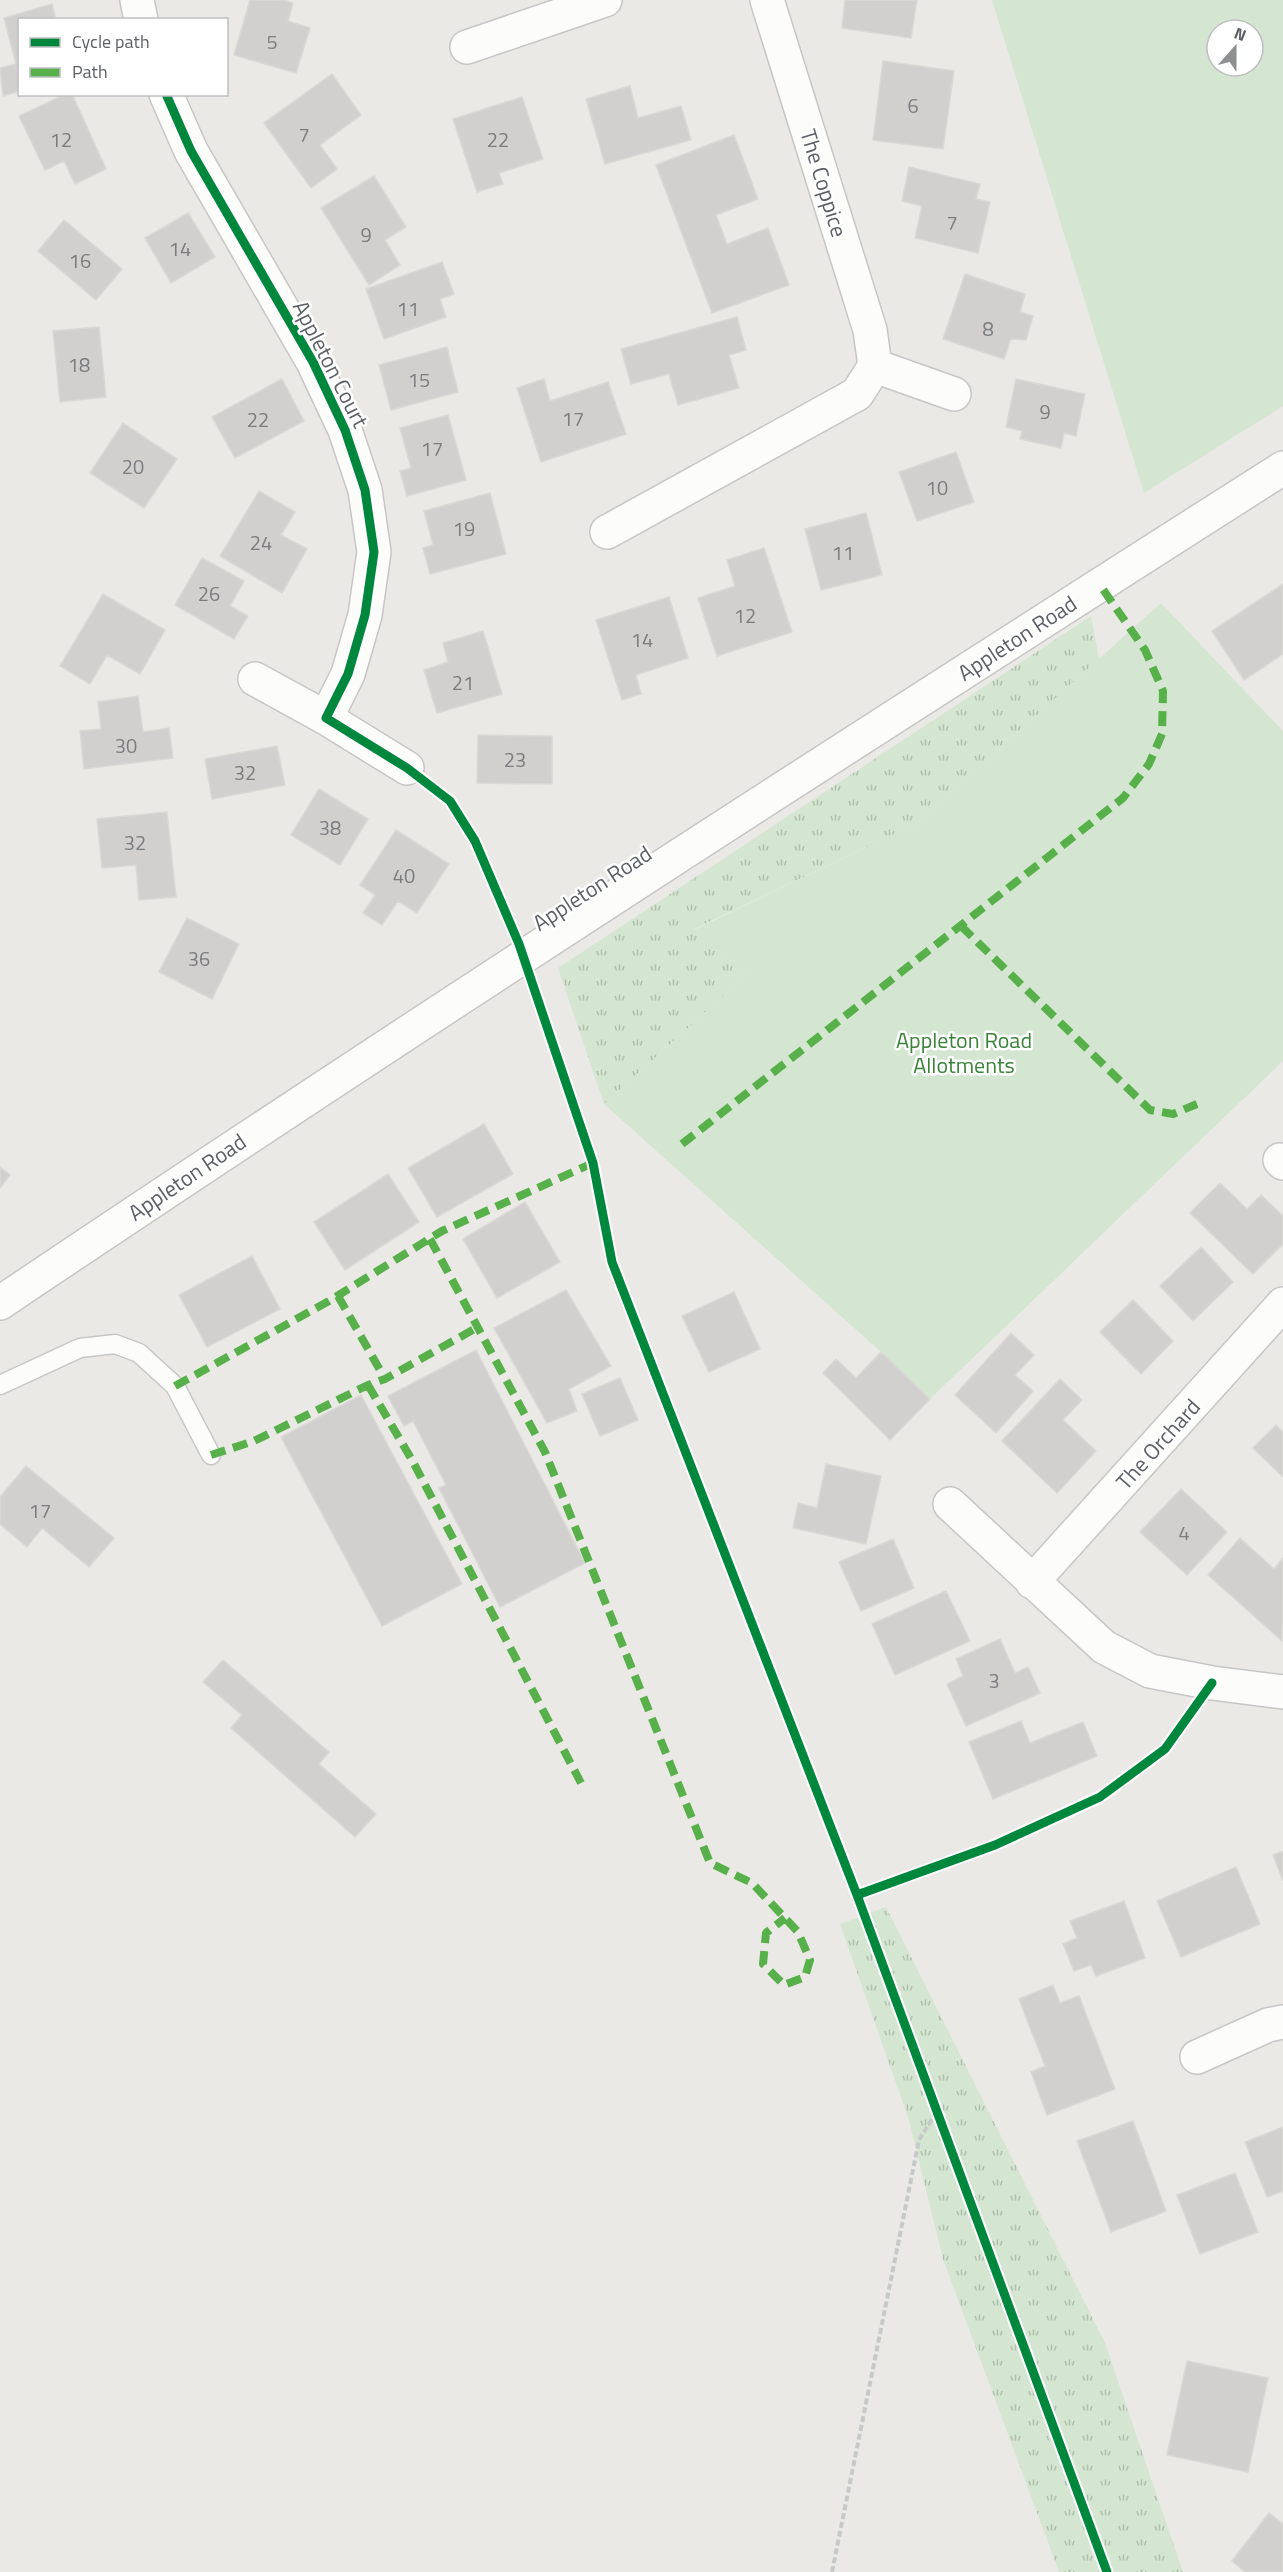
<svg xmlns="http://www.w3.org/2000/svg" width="1283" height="2572" font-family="'Titillium Web',sans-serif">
	<defs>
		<pattern id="grass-tufts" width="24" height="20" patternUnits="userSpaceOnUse" patternTransform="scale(1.5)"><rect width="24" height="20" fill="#d4e6d1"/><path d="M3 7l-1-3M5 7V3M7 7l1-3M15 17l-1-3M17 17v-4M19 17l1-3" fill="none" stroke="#afbead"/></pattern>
	</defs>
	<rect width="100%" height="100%" fill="#eae9e5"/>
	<path fill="url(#grass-tufts)" d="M1091 616 1099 659 917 823 694 929 747 975 604 1104 558 968Z
		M886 1907 1105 2343 1183 2572H1059L943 2259 908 2117 840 1924Z"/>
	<path fill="#d4e6d1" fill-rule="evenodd" d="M992 0H1283V406L1144 493ZM1217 30H1253V66H1217Z
		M1161 603 1283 731V1061L930 1399 881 1352 604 1104 747 975 694 930 917 823Z"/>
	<path fill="#d1d0ce" stroke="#dad8d4" stroke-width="1.5" d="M250 0H283L293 3 288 21 310 28 296 73 234 55Z
		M845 0H917L911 38 842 28Z
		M52 4 56 20H20V91L3 96 0 68 16 64 4 18Z
		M883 61 954 71 943 149 873 140Z
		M332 74 361 115 320 145 337 169 311 188 264 123Z
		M630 86 638 118 681 106 691 140 605 164 586 99Z
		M66 94H72L106 169 75 184 64 161 45 170 19 116Z
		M522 97 543 159 499 173 503 184 477 192 453 119Z
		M734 135 758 199 716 215 727 244 768 228 789 285 712 313 656 165Z
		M909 167 980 184 976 199 990 202 978 253 915 238 922 206 902 201Z
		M374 176 406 227 385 240 400 265 369 285 321 208Z
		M188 213 215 257 171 283 145 238Z
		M64 220 122 269 96 300 38 251Z
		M442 262 454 294 440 299 446 317 384 339 366 289Z
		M965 274 1025 294 1020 312 1033 316 1026 340 1011 339 1004 359 943 339Z
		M737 317 746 350 729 355 739 388 678 405 669 374 631 384 621 349Z
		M99 327 106 397 60 402 53 331Z
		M447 347 458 392 391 410 379 365Z
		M282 379 304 421 235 458 212 417Z
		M544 379 550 401 608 382 626 434 541 462 517 388Z
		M1016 379 1085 394 1076 436 1064 433 1061 448 1020 439 1022 431 1006 427Z
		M448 415 466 480 407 496 400 471 411 468 400 428Z
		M123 423 177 459 144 508 90 473Z
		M956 452 974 502 917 521 899 472Z
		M259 491 295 512 281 535 307 549 282 593 220 556Z
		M490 493 506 554 430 574 423 548 433 545 424 511Z
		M866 513 882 575 821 590 805 529Z
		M764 548 792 632 717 656 698 598 735 586 727 560Z
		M202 558 244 581 230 606 248 616 234 639 175 605Z
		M1283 584V654L1244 680 1212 631Z
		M103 594 165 630 140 674 107 655 90 684 60 666Z
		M669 597 688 658 636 675 641 694 622 700 596 620Z
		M483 631 502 694 437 713 424 670 448 662 443 643Z
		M138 696 143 732 169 728 173 758 84 769 80 731 101 729 98 702Z
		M478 735 552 736V784L477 783Z
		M277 746 285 785 212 799 205 759Z
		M319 789 368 819 340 865 291 835Z
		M167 812 176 897 139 900 136 865 102 868 97 819Z
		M396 830 449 864 417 913 398 901 382 925 363 913 375 895 360 885Z
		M187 918 239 944 212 999 159 972Z
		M484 1124 513 1174 437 1217 408 1168Z
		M0 1167 10 1175 0 1188Z
		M388 1174 419 1222 345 1270 314 1222Z
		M1220 1183 1247 1209 1261 1195 1283 1216V1244L1253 1274 1190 1213Z
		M525 1202 560 1262 497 1298 463 1239Z
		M1201 1247 1233 1282 1193 1321 1160 1286Z
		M252 1256 280 1309 207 1347 179 1295Z
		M566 1290 611 1366 569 1389 577 1411 547 1423 494 1328Z
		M734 1292 760 1349 709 1372 682 1316Z
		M1133 1300 1173 1341 1141 1374 1100 1332Z
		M1011 1333 1034 1355 1015 1375 1033 1391 996 1433 955 1395Z
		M476 1350 585 1563 500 1607 439 1488 446 1485 413 1421 404 1426 388 1396Z
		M881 1352 930 1399 890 1440 823 1373 836 1359 856 1378Z
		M620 1378 638 1420 600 1436 582 1394Z
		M1060 1379 1082 1400 1063 1420 1096 1451 1057 1493 1002 1441Z
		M361 1395 462 1584 382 1626 281 1437Z
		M1276 1425 1283 1432V1477L1253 1448Z
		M826 1464 881 1476 866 1544 793 1528 798 1503 817 1508Z
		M26 1466 114 1538 89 1567 42 1528 27 1547 0 1524V1497Z
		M1181 1489 1227 1532 1187 1575 1140 1532Z
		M1240 1538 1274 1569 1283 1558 1282 1641 1208 1575Z
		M893 1539 914 1588 861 1611 839 1562Z
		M946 1591 970 1641 895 1675 872 1624Z
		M1000 1639 1015 1673 1028 1667 1040 1693 966 1726 947 1684 963 1676 956 1659Z
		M223 1660 329 1752 319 1764 376 1814 355 1837 231 1728 242 1715 203 1682Z
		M1021 1721 1030 1743 1083 1722 1097 1756 993 1799 969 1742Z
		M1283 1851V1881L1273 1855Z
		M1236 1867 1260 1924 1181 1957 1157 1901Z
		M1124 1901 1145 1958 1096 1976 1091 1965 1074 1971 1063 1944 1077 1938 1070 1921Z
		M1053 1985 1060 2003 1079 1996 1115 2089 1047 2115 1031 2072 1045 2066 1019 1999Z
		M1133 2121 1166 2211 1111 2232 1077 2141Z
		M1283 2127V2191L1267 2197 1245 2142Z
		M1235 2173 1258 2232 1200 2254 1177 2195Z
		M1187 2361 1268 2378 1248 2472 1167 2455Z
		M1269 2513 1283 2524V2572H1245L1232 2561Z"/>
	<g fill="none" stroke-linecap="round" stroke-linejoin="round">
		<defs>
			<path id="service" d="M0 1385 80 1348 115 1344 139 1353 175 1386 211 1455"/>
			<path id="minor" d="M137 0 141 20
				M467 47 605 0
				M166 94 191 151 313 362 345 430 365 490 374 552 365 615 348 674 326 718
				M875 366 954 394
				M607 532 857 394 875 366 870 330 767 0
				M255 679 326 718 407 768
				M1280 1160 1283 1163
				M950 1504 1104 1647 1150 1671 1212 1683 1283 1692
				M1032 1582 1283 1304
				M1197 2057 1268 2025 1283 2022"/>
			<path id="tertiary" d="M0 1303C424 1018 853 742 1283 468"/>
		</defs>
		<use href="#service" stroke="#c6c6c6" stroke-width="21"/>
		<use href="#minor" stroke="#c6c6c6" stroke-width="36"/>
		<use href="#tertiary" stroke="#c6c6c6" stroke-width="36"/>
		<path stroke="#c5c9c7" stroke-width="4" stroke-dasharray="6 3" stroke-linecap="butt" d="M832 2572 919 2140 937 2111"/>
		<use href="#service" stroke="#fcfcfb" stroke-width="18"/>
		<use href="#minor" stroke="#fcfcfb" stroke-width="33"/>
		<use href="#tertiary" stroke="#fcfcfb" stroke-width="33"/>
		<path stroke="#58b04a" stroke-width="8" stroke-dasharray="15 8" stroke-linecap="butt" d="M961 926 1150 1110 1173 1114 1197 1104
			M682 1144 1123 798 1149 764 1162 734 1163 691 1145 650 1100 585
			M430 1239 545 1452 710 1863 752 1883 798 1932 810 1960 805 1977 784 1985 763 1964 766 1933 785 1918
			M338 1296 385 1379
			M368 1385 412 1460 581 1783
			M175 1386 329 1301 442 1231 593 1163
			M211 1455 254 1441 368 1385 385 1379 478 1327"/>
		<defs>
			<path id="cycleway" d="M166 94 191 151 313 362 345 430 365 490 374 552 365 615 348 674 326 718 407 768 450 801 475 841 519 944 593 1163 612 1262 857 1895 1107 2572
				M857 1895 995 1845 1100 1797 1165 1749 1212 1683"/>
		</defs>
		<use href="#cycleway" stroke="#fff" stroke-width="13"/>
		<use href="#cycleway" stroke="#00873e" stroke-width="9"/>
	</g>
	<g text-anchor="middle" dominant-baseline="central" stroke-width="5" stroke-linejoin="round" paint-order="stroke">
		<g font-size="20" fill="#7a7c7f">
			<text x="272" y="41">5</text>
			<text x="913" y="105">6</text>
			<text x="304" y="134">7</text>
			<text x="61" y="139">12</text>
			<text x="498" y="139">22</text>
			<text x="952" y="222">7</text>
			<text x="366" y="234">9</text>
			<text x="180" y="248">14</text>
			<text x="80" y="260">16</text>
			<text x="408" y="308">11</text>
			<text x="988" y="328">8</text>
			<text x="79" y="364">18</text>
			<text x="419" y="379">15</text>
			<text x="1045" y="411">9</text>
			<text x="573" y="418">17</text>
			<text x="258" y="419">22</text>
			<text x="432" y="448">17</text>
			<text x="133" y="466">20</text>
			<text x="937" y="487">10</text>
			<text x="464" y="528">19</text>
			<text x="261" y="542">24</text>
			<text x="843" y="552">11</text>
			<text x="209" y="593">26</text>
			<text x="745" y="615">12</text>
			<text x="642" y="639">14</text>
			<text x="463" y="682">21</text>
			<text x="126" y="745">30</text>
			<text x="515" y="759">23</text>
			<text x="245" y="772">32</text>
			<text x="330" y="827">38</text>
			<text x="135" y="842">32</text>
			<text x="404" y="875">40</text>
			<text x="199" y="958">36</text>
			<text x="40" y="1510">17</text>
			<text x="1184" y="1532">4</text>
			<text x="994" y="1680">3</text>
		</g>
		<g font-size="22" fill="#5b5f63" stroke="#fff">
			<text transform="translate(824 183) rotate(73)">The Coppice</text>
			<text transform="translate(331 364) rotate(63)">Appleton Court</text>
			<text transform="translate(1017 638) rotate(-33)">Appleton Road</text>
			<text transform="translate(592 888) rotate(-33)">Appleton Road</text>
			<text transform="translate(187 1177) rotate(-34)">Appleton Road</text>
			<text transform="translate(1158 1444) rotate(-48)">The Orchard</text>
		</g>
		<g font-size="22" fill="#398439" stroke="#fff">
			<text x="964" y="1040">Appleton Road<tspan x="964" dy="25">Allotments</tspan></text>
		</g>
	</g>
	<rect x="18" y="18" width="210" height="78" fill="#ffffff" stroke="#bdbfc1" stroke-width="1.5"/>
	<rect x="30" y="38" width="30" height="9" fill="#00873e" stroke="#bdbfc1" stroke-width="1.5"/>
	<text x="72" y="48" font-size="18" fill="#5b5f63">Cycle path</text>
	<rect x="30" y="68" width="30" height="9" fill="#58b04a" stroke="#bdbfc1" stroke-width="1.5"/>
	<text x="72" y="78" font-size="18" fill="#5b5f63">Path</text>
	<g transform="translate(1235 48) rotate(21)"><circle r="28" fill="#ffffff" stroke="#bdbfc1" stroke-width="1.5"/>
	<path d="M0-4.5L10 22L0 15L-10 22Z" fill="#8d8f90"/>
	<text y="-9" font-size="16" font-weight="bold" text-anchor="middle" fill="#5b5f63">N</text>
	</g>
</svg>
